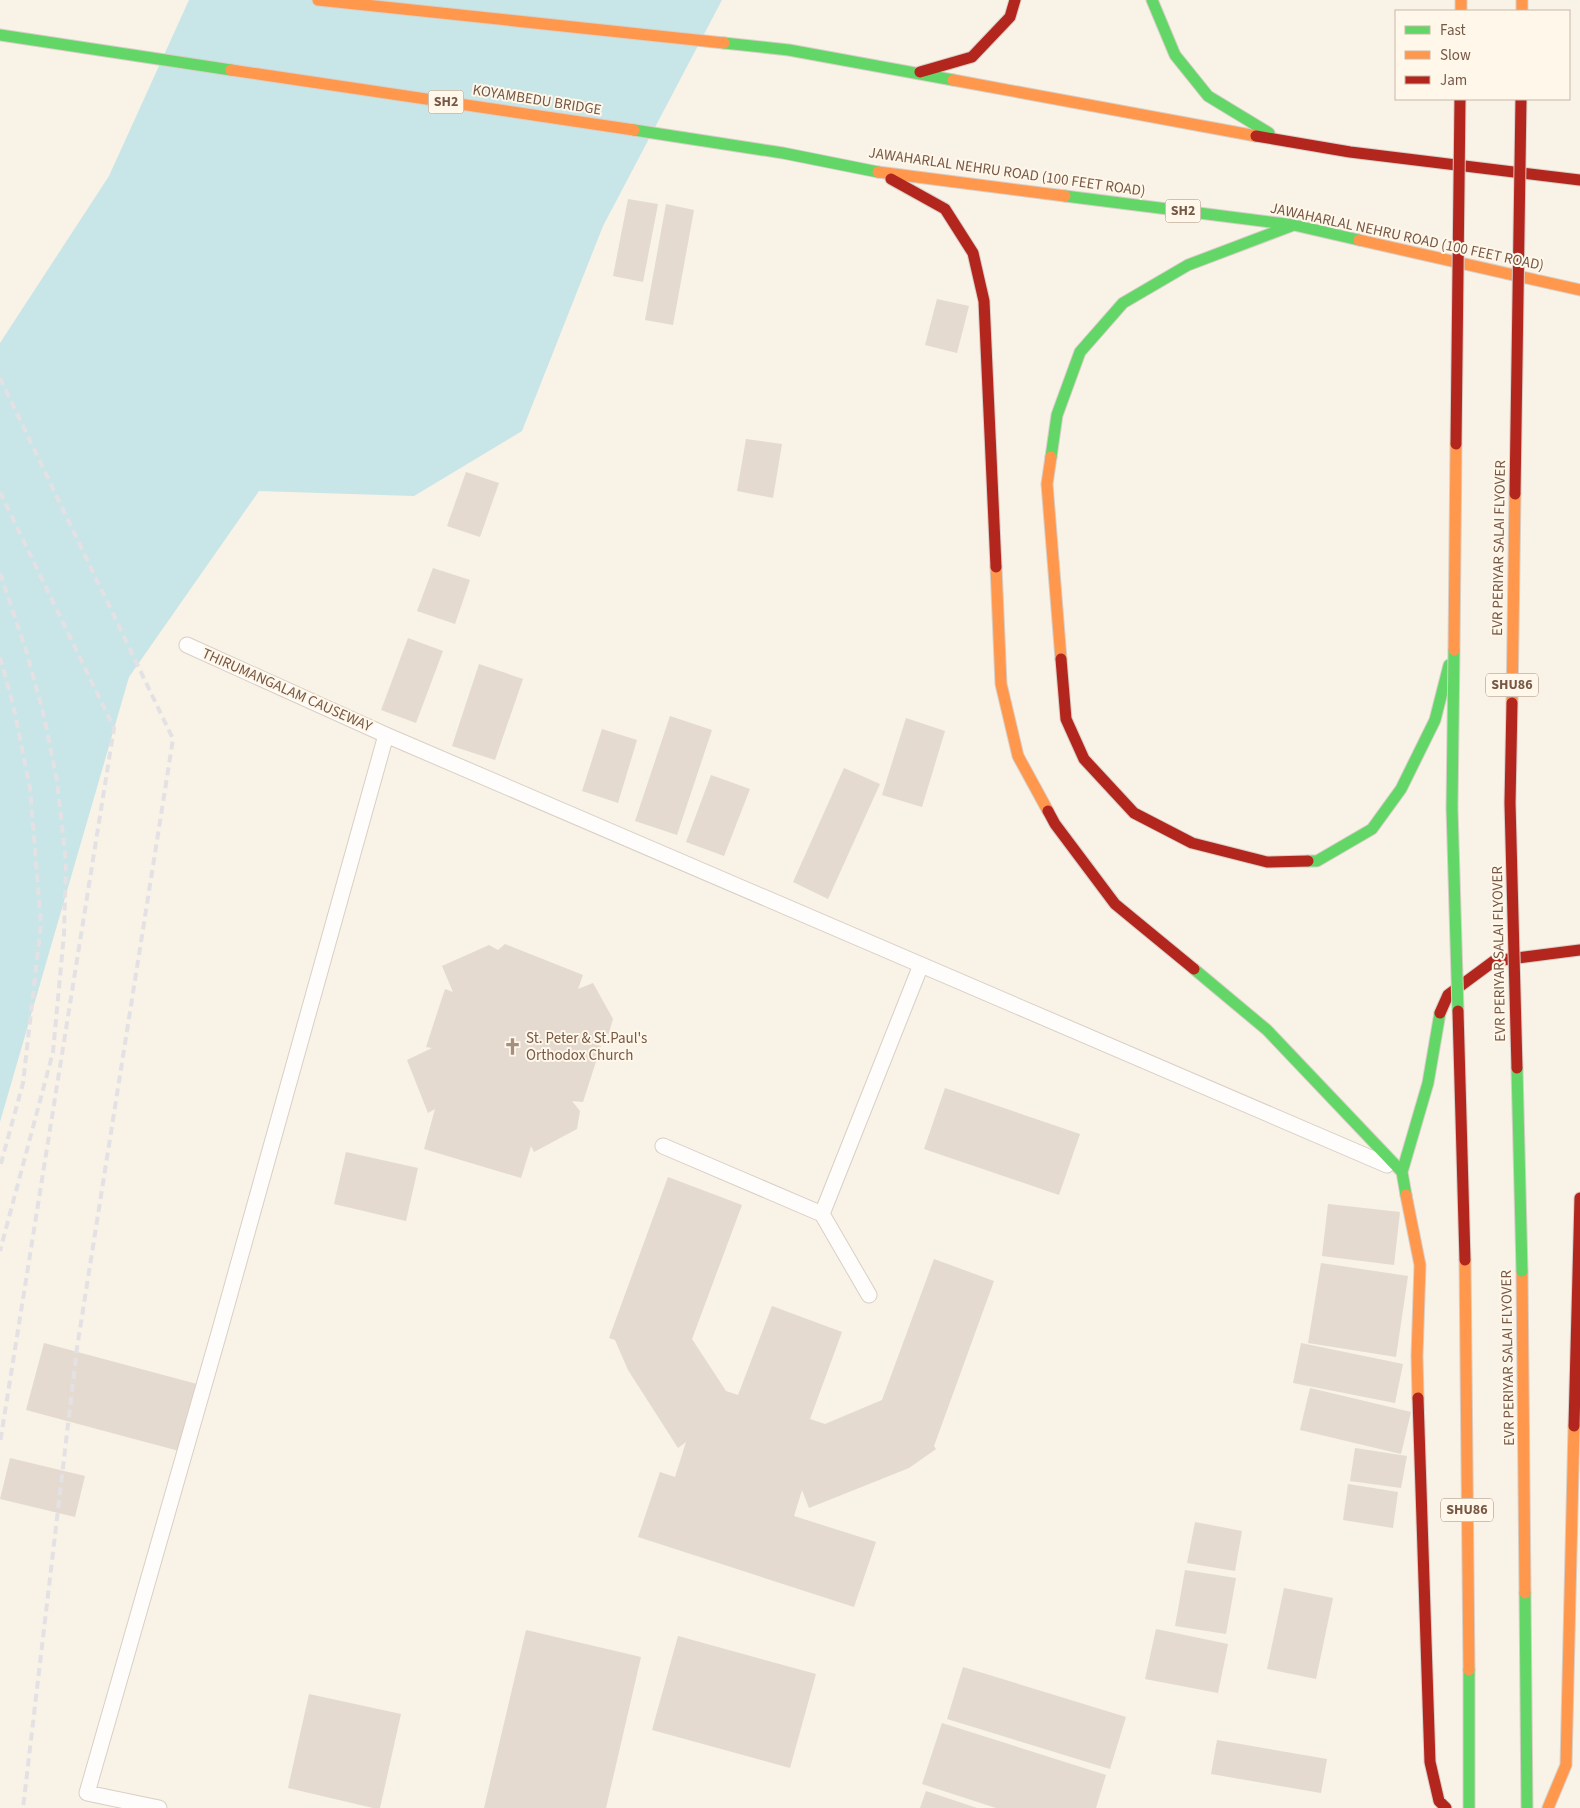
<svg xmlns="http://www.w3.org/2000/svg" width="1580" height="1808" font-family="'Source Sans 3',sans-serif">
	<rect width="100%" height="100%" fill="#f8f2e7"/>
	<path fill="#c8e5e8" d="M189 0H722L603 226 522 431 414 496 259 491 129 677 0 1122V343L109 176Z"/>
	<path fill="#e4dacf" d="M628 199 658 204 643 282 613 276Z
		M666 204 694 210 673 325 645 320Z
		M937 299 969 306 957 353 925 345Z
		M746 439 782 444 773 498 737 491Z
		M466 472 499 483 480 537 447 526Z
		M433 568 470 580 455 624 417 611Z
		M408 638 443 651 416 723 381 710Z
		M479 664 523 679 495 760 452 746Z
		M670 716 712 730 677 835 635 821Z
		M906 718 945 731 922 807 882 795Z
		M602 729 637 740 618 803 582 791Z
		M844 768 880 784 828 899 793 882Z
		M711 775 750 789 724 856 686 842Z
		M505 944 583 975 578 989 593 983 613 1019 608 1036 588 1042 601 1046 583 1102 572 1101 580 1111 577 1129 534 1152 531 1146 521 1178 424 1149 435 1109 428 1113 407 1060 432 1048 426 1047 445 989 453 992 442 966 489 945 498 950Z
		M945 1088 1080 1134 1059 1195 924 1149Z
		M346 1152 418 1168 406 1221 334 1204Z
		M668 1177 742 1205 692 1339 726 1391 738 1395 772 1306 842 1332 810 1419 825 1424 882 1400 934 1259 994 1281 934 1446 936 1449 909 1468 809 1508 802 1490 794 1516 876 1542 854 1607 638 1537 660 1472 675 1477 686 1442 678 1448 628 1370 615 1340 609 1338Z
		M1328 1204 1400 1212 1394 1265 1322 1256Z
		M1321 1263 1408 1276 1396 1357 1308 1343Z
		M44 1343 197 1384 179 1451 26 1410Z
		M1301 1343 1403 1364 1395 1403 1293 1383Z
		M1310 1388 1411 1412 1401 1454 1300 1430Z
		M1355 1448 1407 1456 1401 1488 1350 1481Z
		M10 1458 85 1476 75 1517 0 1499Z
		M1348 1484 1398 1492 1393 1528 1343 1520Z
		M1195 1522 1242 1531 1235 1571 1187 1563Z
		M1185 1570 1236 1578 1226 1634 1175 1626Z
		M1284 1588 1333 1598 1316 1679 1267 1669Z
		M1156 1629 1228 1644 1218 1693 1145 1679Z
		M526 1630 641 1657 606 1808H484Z
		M678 1636 816 1674 790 1768 652 1730Z
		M963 1667 1126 1717 1110 1769 947 1719Z
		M309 1694 401 1714 380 1808H373L288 1788Z
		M942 1723 1106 1775 1096 1808H996L922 1784Z
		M1217 1740 1327 1759 1321 1793 1211 1774Z
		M926 1791 977 1808H920Z"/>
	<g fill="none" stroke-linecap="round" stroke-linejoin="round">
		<defs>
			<path id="lane" d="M187 645 386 735 1387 1165
				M663 1146 822 1214 921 965
				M822 1214 869 1295
				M159 1808 87 1793 219 1333 386 735"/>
			<path id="fast" d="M1152 0 1175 55 1208 96 1269 133
				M0 35 231 70
				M724 43 789 50 953 80
				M634 130 783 153 878 172
				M1065 196 1294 225 1359 240
				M1051 457 1057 415 1080 352 1123 303 1188 265 1291 226
				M1308 861H1317L1372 829 1401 789 1435 720 1449 665
				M1194 969 1267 1030 1402 1172
				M1406 1195 1402 1172 1428 1083 1440 1013
				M1525 1593 1527 1808
				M1469 1808V1670"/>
			<path id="slow" d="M318 0 724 43
				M1461 0V11
				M1522 0V11
				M231 70 634 130
				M953 80 1256 136
				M878 172 1065 196
				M1359 240 1580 290
				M1051 457 1047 484 1061 659
				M996 567 1001 684 1018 756 1048 811
				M1406 1195 1420 1265 1417 1356 1418 1398
				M1465 1260 1469 1670
				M1522 1271 1525 1593
				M1548 1808 1566 1765 1574 1426"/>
			<path id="jam" d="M920 72 972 57 1010 17 1015 0
				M1256 136 1350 152 1580 180
				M891 179 945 209 973 253 984 301 996 567
				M1061 659 1066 719 1084 759 1134 813 1192 843 1267 862 1308 861
				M1048 811 1055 824 1115 904 1194 969
				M1440 1013 1448 995 1494 961 1580 950
				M1418 1398 1430 1762 1439 1801 1446 1808
				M1574 1426 1580 1198"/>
		</defs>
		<use href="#lane" stroke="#d9cfc5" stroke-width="17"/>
		<use href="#fast" stroke="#d9cfc7" stroke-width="13"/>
		<use href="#slow" stroke="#d9cfc7" stroke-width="13"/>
		<use href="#jam" stroke="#d9cfc7" stroke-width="13"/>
		<use href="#lane" stroke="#fefdfb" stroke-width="15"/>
		<use href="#fast" stroke="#63d668" stroke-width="11"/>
		<use href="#slow" stroke="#ff974d" stroke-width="11"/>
		<use href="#jam" stroke="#b3261e" stroke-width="11"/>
		<path stroke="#e4e1e4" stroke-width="4" stroke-dasharray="8 5" stroke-linecap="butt" d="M0 378 173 739 77 1348 23 1808
			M0 492 114 728 0 1443
			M0 573 26 650 44 716 57 781 66 862 64 934 53 1052 0 1251
			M0 657 13 704 30 788 41 924 23 1083 0 1167"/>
		<defs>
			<path id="fast-bridge" d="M1454 650 1452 808 1458 1011
				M1517 1068 1522 1271"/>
			<path id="slow-bridge" d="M1454 650 1456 444
				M1512 703 1515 494"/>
			<path id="jam-bridge" d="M1456 444 1460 99
				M1515 494 1521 99
				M1512 703 1510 803 1517 1068
				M1458 1011 1465 1260"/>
		</defs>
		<use href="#fast-bridge" stroke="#d9cfc7" stroke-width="13" stroke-linecap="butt"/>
		<use href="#slow-bridge" stroke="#d9cfc7" stroke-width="13" stroke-linecap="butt"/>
		<use href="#jam-bridge" stroke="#d9cfc7" stroke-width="13" stroke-linecap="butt"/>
		<use href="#fast-bridge" stroke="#63d668" stroke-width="11"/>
		<use href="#slow-bridge" stroke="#ff974d" stroke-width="11"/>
		<use href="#jam-bridge" stroke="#b3261e" stroke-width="11"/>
	</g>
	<defs>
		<symbol id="church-bare" viewBox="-9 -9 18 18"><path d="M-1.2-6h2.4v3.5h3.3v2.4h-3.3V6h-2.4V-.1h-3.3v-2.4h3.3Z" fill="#a48e7e" stroke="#fff7e9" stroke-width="2.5" paint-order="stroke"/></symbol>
	</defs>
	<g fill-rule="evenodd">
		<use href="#church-bare" x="500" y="1034" width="25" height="25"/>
	</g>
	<g text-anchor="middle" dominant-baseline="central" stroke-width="4" stroke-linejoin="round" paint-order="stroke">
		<g fill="#fff7e9" stroke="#a08877" stroke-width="1">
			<rect x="428.5" y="90.5" width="35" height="23" rx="4"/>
			<rect x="1165.5" y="199.5" width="35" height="23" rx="4"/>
			<rect x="1486" y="673.5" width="52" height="23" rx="4"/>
			<rect x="1441" y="1498.5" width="52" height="23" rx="4"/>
		</g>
		<g font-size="14" font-weight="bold" fill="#775846">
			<text x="446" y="102">SH2</text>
			<text x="1183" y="211">SH2</text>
			<text x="1512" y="685">SHU86</text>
			<text x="1467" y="1510">SHU86</text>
		</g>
		<g font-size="15" fill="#775846" stroke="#fff7e9">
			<text transform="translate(537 100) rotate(9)">KOYAMBEDU BRIDGE</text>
			<text transform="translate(1007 172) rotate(8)">JAWAHARLAL NEHRU ROAD (100 FEET ROAD)</text>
			<text transform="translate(1407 237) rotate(12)">JAWAHARLAL NEHRU ROAD (100 FEET ROAD)</text>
			<text transform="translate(1499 548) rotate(-89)">EVR PERIYAR SALAI FLYOVER</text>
			<text transform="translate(287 690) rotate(24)">THIRUMANGALAM CAUSEWAY</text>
			<text transform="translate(1499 954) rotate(-91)">EVR PERIYAR SALAI FLYOVER</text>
			<text transform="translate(1508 1358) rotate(-91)">EVR PERIYAR SALAI FLYOVER</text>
		</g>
		<g font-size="15" fill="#775846" stroke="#fff7e9" text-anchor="start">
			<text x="526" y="1038">St. Peter &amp; St.Paul's<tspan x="526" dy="17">Orthodox Church</tspan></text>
		</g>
	</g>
	<rect x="1395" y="10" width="175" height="90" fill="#fff7e9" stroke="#c9b7a8"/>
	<rect x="1405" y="26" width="25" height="8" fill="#63d668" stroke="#c9b7a8"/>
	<text x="1440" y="35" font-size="15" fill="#775846">Fast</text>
	<rect x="1405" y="51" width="25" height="8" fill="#ff974d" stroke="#c9b7a8"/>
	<text x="1440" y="60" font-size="15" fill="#775846">Slow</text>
	<rect x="1405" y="76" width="25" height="8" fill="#b3261e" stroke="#c9b7a8"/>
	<text x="1440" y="85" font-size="15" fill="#775846">Jam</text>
</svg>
